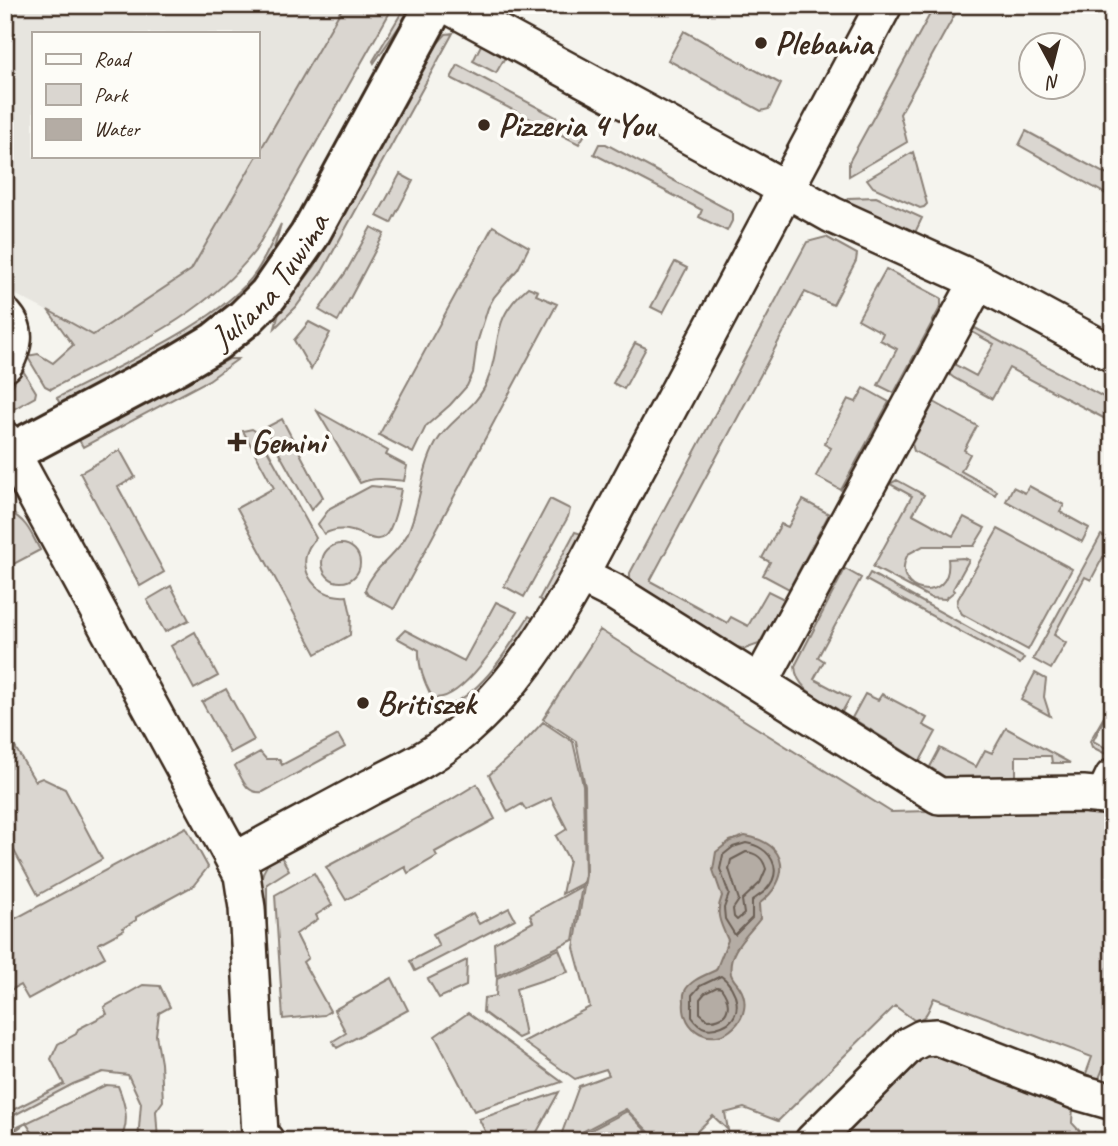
<svg xmlns="http://www.w3.org/2000/svg" width="1118" height="1146" font-family="Caveat,sans-serif">
	<rect width="100%" height="100%" fill="#f5f4ee"/>
	<filter id="ink" filterUnits="userSpaceOnUse"><feTurbulence type="fractalNoise" baseFrequency=".0143" numOctaves="2"/><feDisplacementMap in="SourceGraphic" scale="14" xChannelSelector="R" yChannelSelector="G"/><feConvolveMatrix kernelMatrix="1 2 1 2 8 2 1 2 1" color-interpolation-filters="sRGB"/></filter>
	<g filter="url(#ink)">
		<path fill="#e7e5df" fill-rule="evenodd" d="M5 5H362L222 250 93 335 5 289ZM33 33H257V156H33Z"/>
		<path fill="#dad6d0" stroke="#8a8077" stroke-width="2" d="M344 5H394L255 251C203 318 124 350 51 389L45 386 27 356 38 354 53 363 73 345 48 310 93 335 191 270Z
			M406 5H414L374 63 373 61Z
			M935 5H960L900 114 907 142 849 176V162Z
			M684 31 781 84 769 109 761 111 668 60Z
			M453 33 323 270 296 307 275 328 279 313 315 266 437 44 446 34Z
			M483 41 507 54 496 73 473 61Z
			M458 65 582 131 584 136 579 144 451 78Z
			M1026 131 1113 178V198L1019 145Z
			M599 144H606L727 209 732 213V221L727 231 699 217 702 210 594 154Z
			M913 152 927 204 924 207 920 208 873 187 867 179Z
			M400 174 413 181 391 223 377 216Z
			M876 197 922 218 913 237 845 206 848 198Z
			M281 224C277 237 274 253 268 265 235 325 121 374 61 406L57 398C111 369 222 322 256 272 266 257 273 240 281 224Z
			M493 226 529 247 518 269 494 297 488 308 477 343 473 373 467 386 450 405 426 426 413 453 379 435Z
			M371 227 384 234 338 321 319 310 346 272Z
			M826 237 857 254 856 261 833 305 805 292 650 581 727 623 731 617 748 626 768 591 784 599 759 644 745 649 737 647 630 580V573L807 242Z
			M675 262 687 268 663 313 651 307Z
			M886 269 941 298V306L894 393 878 385 897 349 880 340 883 333 858 319Z
			M528 287 538 291 536 295 557 304 394 609 368 595 365 590C373 567 396 556 407 535 421 505 420 472 436 443 449 420 476 409 487 382 503 342 489 320 528 287Z
			M309 322 330 333 311 370 294 340Z
			M975 328 1113 402V423L1009 368 992 399 954 378 949 374 954 364 976 376 994 344 972 332Z
			M635 343 646 348 624 389 613 383Z
			M229 359H238L209 380 83 447 79 440Z
			M22 369 36 392 35 397 10 411 8 393Z
			M864 388 889 402 841 490 816 476 831 448 824 444 848 399 856 402Z
			M934 402 977 426 964 450 970 454 961 471 997 491 995 495 914 451 912 444Z
			M317 411 388 451 386 455 407 466 404 481C387 479 375 477 360 483Z
			M282 419 323 497 311 510 265 428Z
			M252 429 258 433 316 538C291 563 313 599 347 596L351 615 350 635 316 654 237 508 274 488 243 431Z
			M120 450 135 477 118 487 164 572 140 586 80 473Z
			M897 480 924 495 913 514 953 536 964 517 985 528 974 546H923L908 554C887 594 954 607 948 559L963 558 969 560 953 589 955 591 945 599 931 598 873 567 912 496 890 484Z
			M371 486 401 489C384 583 367 512 324 534L318 524 330 508Z
			M1029 486 1064 505 1060 512 1089 528 1082 542 1006 501 1013 487 1025 493Z
			M550 499 570 509 568 517 524 597 504 586Z
			M803 500 829 514 789 589 763 575 770 562 762 558 781 524 788 527Z
			M9 512C26 519 32 535 40 550L8 567 5 562V513Z
			M998 529 1072 569 1028 650 962 614 957 605 958 599Z
			M575 532 582 534 546 603 539 599Z
			M1101 535 1113 541V555L1110 560 1103 557 1091 580 1085 577 1054 635 1066 643 1051 669 1033 659Z
			M322 563a19 19 0 1 1 38 0a19 19 0 1 1-38 0Z
			M845 569 861 578 818 657 824 661 814 679 850 698 842 712C824 700 796 691 795 666Z
			M870 573 1024 658 1020 664 866 580Z
			M171 586 189 620 165 632 147 600Z
			M496 602 517 612C504 634 460 706 432 697 424 682 418 667 419 650L397 638 405 630 464 661Z
			M529 616 536 620 501 670 458 713H444V708C483 693 507 650 529 616Z
			M600 630 891 812 1088 807 1113 820V1044L1098 1081 1084 1079 1092 1057 934 998C928 1008 929 1019 914 1020L895 1006 778 1121 744 1108 725 1113 728 1130 713 1116 687 1141H658L626 1109 565 1141H559L579 1086 609 1075 606 1069 575 1079 523 1042 590 1007 574 948 586 875 585 786 576 741 543 719Z
			M195 632 218 676 194 689 171 646Z
			M1035 673 1046 679 1044 697 1050 716 1021 700Z
			M226 689 254 740 230 753 202 702Z
			M865 694 878 700 882 694 927 718 923 725 936 732 920 761 852 718Z
			M1113 701 1093 741 1113 752 1108 755 1092 747 1090 741Z
			M543 722 573 742 583 785 585 875 583 883 562 894 569 860 556 836 567 829 551 798 526 810 522 804 508 812 489 775 518 749Z
			M1006 728 1070 763H1052L1051 756H1016V778L948 779 930 767 940 748 976 767 985 750 992 753Z
			M338 735 345 747 263 792C246 795 242 778 235 766L260 752 266 759H279L282 765Z
			M9 737 35 781 42 778 65 789 102 859 38 895 5 834V739Z
			M477 784 495 819 435 852 437 856 408 873 405 867 346 900 326 867 449 801Z
			M186 827 208 867 193 886 136 917V920L123 928 124 930 98 944 105 957 28 999 20 985 5 993V924Z
			M279 853 289 870 267 884V925L257 926C258 900 255 869 279 853Z
			M314 873 332 905 316 915 318 919 296 934 308 958 303 962 330 1011 324 1015 283 1019 275 895Z
			M582 886 573 940 496 976 494 943 533 922 530 915Z
			M509 908 515 919 415 971 410 961 439 946 433 934 473 913 479 924Z
			M559 949 568 972 516 989 525 1035 518 1038 483 1012 484 998 496 996 497 978Z
			M467 960 466 986 439 998 428 979Z
			M392 978 408 1010 337 1048 333 1041 346 1033 334 1010Z
			M143 985 160 986 170 1007 159 1013 156 1035 161 1063 163 1101 156 1111 158 1141H138L141 1103 128 1075 103 1072 73 1084 5 1120V1111L7 1113 64 1084 51 1059 58 1044 76 1034 78 1029 107 1014 104 1007Z
			M468 1013 562 1082 474 1111 435 1036Z
			M924 1048 1073 1106 1072 1123 1086 1138 1094 1133V1141H841Z
			M106 1085 118 1086C125 1103 131 1124 119 1141H38L26 1123 6 1137 5 1133Z
			M559 1092 532 1141H490L479 1119Z
			M627 1111 647 1132 629 1141H570Z"/>
		<path fill="#b4aca4" stroke="#84786e" stroke-width="2" d="M745 836C789 843 792 879 759 904L760 919C748 935 727 951 731 974 732 979 738 984 740 988 748 1001 745 1017 734 1027 713 1048 681 1031 684 1002 684 999 683 995 685 991 690 980 706 975 716 970L728 940C720 923 715 913 722 896L713 870 716 852 730 841Z"/>
		<g fill="none" stroke-linecap="round" stroke-linejoin="round">
			<path stroke="#6b5e54" stroke-width="2" d="M746 843C770 847 785 869 766 890 762 894 756 897 752 901V918L735 935 725 919 724 908 729 894 720 869 723 855 733 847Z
				M746 852C757 853 763 858 766 869L760 883 742 900 744 914 737 920 734 917 733 909 739 900 729 869 731 860Z
				M721 976C737 987 746 1017 722 1026 717 1028 711 1030 705 1028 700 1027 695 1021 692 1017V995L700 986Z
				M717 987 721 988C732 1003 731 1020 708 1020L700 1013V999L705 993Z"/>
			<defs>
				<path id="street" d="M447 5 741 164 832 215 978 281 1113 354
					M5 316C19 331 13 348 5 364
					M5 440 242 875 247 908 260 1134 266 1141
					M580 575 614 592 939 796 1083 794 1104 796 1113 777
					M760 683 978 281
					M234 861C279 836 325 812 371 787 398 773 429 759 453 739 509 694 546 637 580 575L884 5
					M813 1141 909 1045 922 1038 937 1037 1078 1092 1113 1102"/>
				<g id="secondary">
					<path id="s1" d="M5 456 178 364 215 342 245 318 268 295 309 236 435 5"/>
				</g>
			</defs>
			<use href="#street" stroke="#3b2a1e" stroke-width="40"/>
			<use href="#secondary" stroke="#3b2a1e" stroke-width="44"/>
			<use href="#street" stroke="#fdfcf7" stroke-width="35"/>
			<use href="#secondary" stroke="#fdfcf7" stroke-width="38"/>
		</g>
	</g>
	<g fill="#3b2a1e" stroke="#fdfcf7" stroke-width="2.5">
		<circle cx="761" cy="43" r="7"/>
		<circle cx="484" cy="125" r="7"/>
		<path d="M233.5 431.5h7v7h7v7h-7v7h-7v-7h-7v-7h7z"/>
		<circle cx="363" cy="703" r="7"/>
	</g>
	<g text-anchor="middle" dominant-baseline="central" stroke-width="7" stroke-linejoin="round" paint-order="stroke">
		<g font-size="33" font-weight="bold" fill="#3b2a1e" stroke="#fdfcf7" text-anchor="start">
			<text x="775" y="43">Plebania</text>
			<text x="498" y="125">Pizzeria 4 You</text>
			<text x="251" y="442">Gemini</text>
			<text x="377" y="703">Britiszek</text>
		</g>
		<g font-size="33" fill="#3b2a1e" stroke="#fdfcf7">
			<text stroke="none"><textPath href="#s1" startOffset="322">Juliana Tuwima</textPath></text>
		</g>
	</g>
	<rect width="1118" height="1146" fill="none" stroke="#fdfcf7" stroke-width="28"/>
	<rect x="14" y="14" width="1090" height="1118" fill="none" stroke="#3b2a1e" stroke-width="2.5" filter="url(#ink)"/>
	<rect x="32" y="32" width="228" height="126" fill="#fdfcf7" stroke="#afa8a0" stroke-width="2"/>
	<rect x="46" y="54" width="35" height="10" fill="#fdfcf7" stroke="#afa8a0" stroke-width="2"/>
	<text x="94" y="66" font-size="21" fill="#3b2a1e">Road</text>
	<rect x="46" y="84" width="35" height="21" fill="#dad6d0" stroke="#afa8a0" stroke-width="2"/>
	<text x="94" y="102" font-size="21" fill="#3b2a1e">Park</text>
	<rect x="46" y="119" width="35" height="21" fill="#b4aca4" stroke="#afa8a0" stroke-width="2"/>
	<text x="94" y="136" font-size="21" fill="#3b2a1e">Water</text>
	<g transform="translate(1052 66) rotate(173)"><circle r="33" fill="#fdfcf7" stroke="#afa8a0" stroke-width="2"/>
	<path d="M0-5L12 26L0 18L-12 26Z" fill="#3b2a1e"/>
	<text y="-10" font-size="19" font-weight="bold" text-anchor="middle" fill="#3b2a1e">N</text>
	</g>
</svg>
